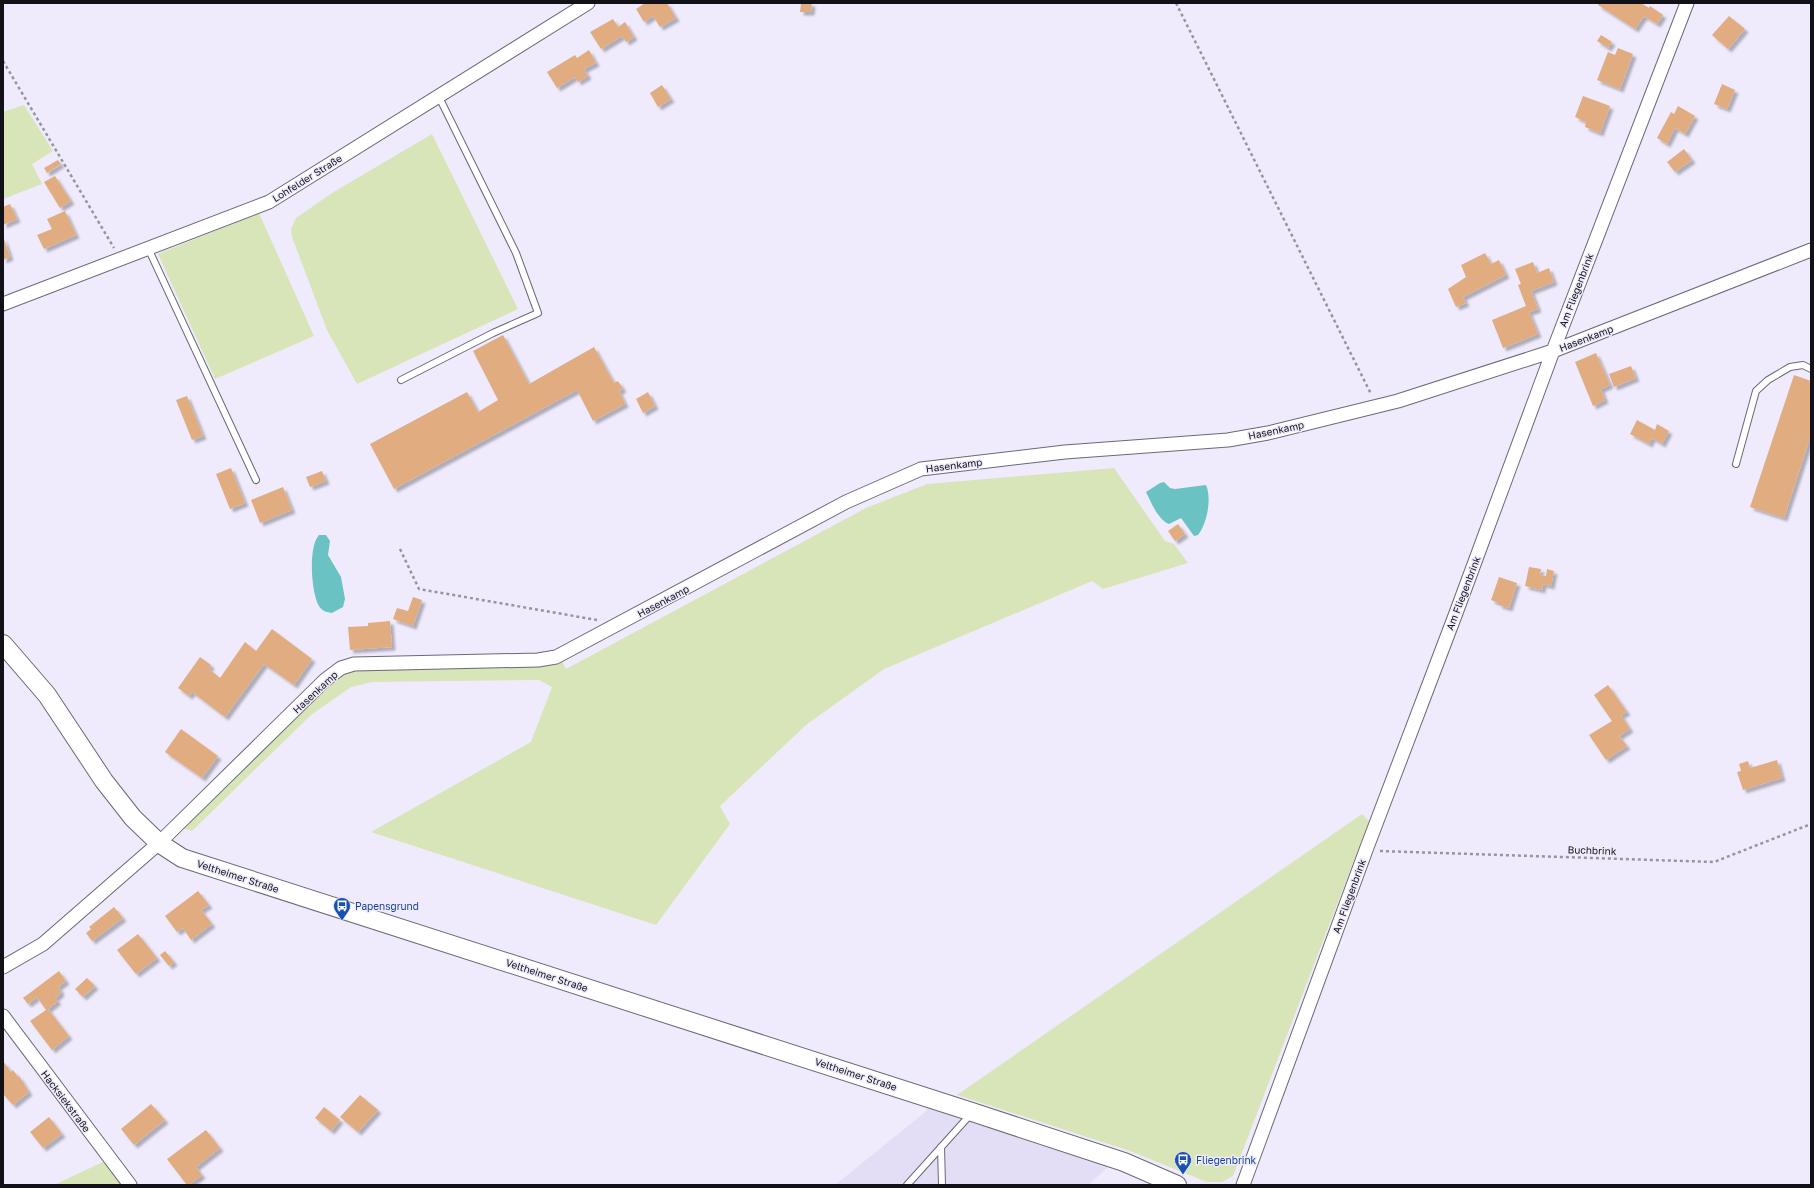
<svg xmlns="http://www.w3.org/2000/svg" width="1814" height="1188" font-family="'Golos Text',sans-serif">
	<defs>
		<filter id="shadow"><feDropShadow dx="3.5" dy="3.5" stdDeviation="1" flood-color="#0004"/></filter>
	</defs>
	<rect width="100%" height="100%" fill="#efebfc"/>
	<path fill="#e3def6" d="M937 1096 1109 1166 1088 1185H835L924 1113Z"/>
	<path fill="#d8e5b8" d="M24 105 53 151 32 164 42 184 3 199V112Z
		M432 134 518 309 357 384 327 330 292 237 291 229 296 218 332 193Z
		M259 213 314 336 215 379 158 254Z
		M1114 468 1165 541 1174 544 1188 563 1103 589 1092 581 884 669 806 725 720 806 730 824 656 925 371 832 531 742 552 687 539 680 372 682 351 687 311 715 192 831 182 828 344 672 371 667 561 659 566 669 866 508 927 484Z
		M1362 814 1369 821 1233 1176 1222 1182H1207L1130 1151 957 1095Z
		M105 1161 124 1185H54Z"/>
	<path fill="#6bc2c2" d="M1164 482 1170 488 1175 489 1206 485C1212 498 1207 524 1198 535L1194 536 1181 518 1169 524C1158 520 1151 502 1146 492L1160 483Z
		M319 535H326L330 541 328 555 341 577 345 599 343 607 332 613C326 612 322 611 319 606 311 592 308 547 319 535Z"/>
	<path fill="#e0ac80" filter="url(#shadow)" d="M645 3H667L676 18 660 27 653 16 644 22 636 9Z
		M801 3H812L811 12H800Z
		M1599 3H1641L1649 8 1650 6 1663 15 1657 24 1644 16 1635 29 1598 5Z
		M1729 16 1745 29 1728 49 1712 35Z
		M613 19 618 27 625 22 634 37 626 42 622 36 601 49 590 32Z
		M1601 35 1612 42 1608 48 1597 41Z
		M1618 48 1633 54 1620 89 1597 80 1608 52 1615 55Z
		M589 50 596 63 584 69 588 76 578 82 575 77 557 88 547 72 575 55 577 58Z
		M1722 84 1735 90 1727 109 1714 104Z
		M662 85 671 99 658 107 650 93Z
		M1583 96 1610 106 1600 133 1585 127 1586 122 1575 117Z
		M1678 106 1695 116 1685 134 1675 128 1667 144 1657 138 1671 112 1674 114Z
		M1684 149 1692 160 1675 172 1667 162Z
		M58 160 61 164 47 173 44 168Z
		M55 176 71 201 60 208 44 182Z
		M10 204 17 219 3 225V207Z
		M65 211 76 235 44 249 37 235 52 229 47 219Z
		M3 236 10 257 3 260Z
		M1485 253 1491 264 1499 260 1506 275 1463 297 1466 303 1456 307 1448 289 1466 277 1461 265Z
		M1533 262 1537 273 1549 268 1554 282 1531 291 1538 309 1529 312 1538 334 1503 348 1492 320 1526 306 1518 285 1521 284 1515 269Z
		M503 335 529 384 594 347 614 383 618 381 623 389 619 391 625 404 593 421 577 390 394 489 370 444 467 392 478 412 498 400 473 351Z
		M1596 353 1610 385 1601 389 1605 400 1593 406 1575 362Z
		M1631 366 1636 378 1614 387 1609 374Z
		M1794 375 1811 381V435L1784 518 1750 507Z
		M648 392 655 406 643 413 636 399Z
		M187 396 203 436 192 440 176 400Z
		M1637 420 1655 430 1657 424 1669 431 1662 444 1652 438 1649 444 1630 434Z
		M231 468 245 503 230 509 216 474Z
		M322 471 326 481 310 487 306 477Z
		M283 487 292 510 260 523 251 500Z
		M1178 524 1185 534 1175 541 1168 531Z
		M1529 567 1541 569 1540 575 1546 576 1547 569 1554 571 1551 586 1543 584 1542 590 1525 586Z
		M1499 577 1517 583 1509 608 1499 605V603L1491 600Z
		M413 597 422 600 413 626 393 619 397 608 408 611Z
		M390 621 392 647 350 650 348 627 368 626V623Z
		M272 629 312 659 294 685 264 664 225 717 192 692 189 696 178 688 200 657 211 665 209 669 220 678 245 642 256 651Z
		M1608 685 1627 712 1621 715 1630 729 1619 736 1627 746 1606 760 1589 735 1612 721 1594 695Z
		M181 729 218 756 202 778 165 752Z
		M1777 760 1782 778 1743 790 1737 772 1741 771 1739 764 1748 761 1750 768Z
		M198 891 209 905 201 910 212 924 191 940 183 928 177 932 165 916Z
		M114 907 123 918 92 941 86 933 91 929 89 927Z
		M138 934 157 958 136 974 117 950Z
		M165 951 174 962 169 966 160 955Z
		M59 971 66 981 58 987 61 991 60 994 55 998 58 1001 48 1009 69 1036 52 1050 30 1021 46 1010 37 997 28 1004 23 998Z
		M87 978 95 986 83 997 75 989Z
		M3 1061 11 1072 13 1070 18 1077 19 1076 29 1092 13 1105 3 1094Z
		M360 1095 378 1110 358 1132 340 1117Z
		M151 1104 165 1120 134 1145 121 1129Z
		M324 1107 340 1120 331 1131 315 1118Z
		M49 1117 62 1134 43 1148 30 1132Z
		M206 1130 220 1148 196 1167 202 1175 189 1185H187L167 1159Z"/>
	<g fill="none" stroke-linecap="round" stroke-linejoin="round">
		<defs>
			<path id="service" d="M148 248 256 480
				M401 380 493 333 538 313 516 253 438 95
				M1736 464 1756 391 1768 380 1790 367 1803 365 1811 369
				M941 1147 942 1185
				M907 1185 970 1115"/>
			<path id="minor" d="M3 304 269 202 588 3
				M3 967 43 944 159 843 325 680 341 668 354 664 538 660 556 657 846 502 921 469 1065 452 1228 440 1268 433 1398 401 1553 351 1811 250
				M3 1016 130 1185
				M1243 1185 1366 850 1456 613 1553 351 1687 3"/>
			<path id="secondary" d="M3 644 47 695 104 781 133 818 159 843 182 858 972 1112 1124 1162 1177 1185"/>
		</defs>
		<use href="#service" stroke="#6b6877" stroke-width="8"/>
		<use href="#minor" stroke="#6b6877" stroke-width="15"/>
		<use href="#secondary" stroke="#6b6877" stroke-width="20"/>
		<path stroke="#9694a0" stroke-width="2.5" stroke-dasharray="3 3" stroke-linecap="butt" d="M1176 3 1371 394
			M3 61 114 248
			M400 549 419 589 597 620
			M1380 851 1714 862 1811 824"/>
		<use href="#service" stroke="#fff" stroke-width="6"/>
		<use href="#minor" stroke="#fff" stroke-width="13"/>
		<use href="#secondary" stroke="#fff" stroke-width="18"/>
	</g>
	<defs>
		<symbol id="bus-pin" viewBox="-11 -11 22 30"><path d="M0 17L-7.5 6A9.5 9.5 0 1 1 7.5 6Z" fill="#1a4fb4" stroke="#efebfc"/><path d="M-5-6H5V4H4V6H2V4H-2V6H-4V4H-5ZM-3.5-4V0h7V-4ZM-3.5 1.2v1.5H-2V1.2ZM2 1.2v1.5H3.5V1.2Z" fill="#fff"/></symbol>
	</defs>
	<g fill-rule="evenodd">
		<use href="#bus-pin" x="332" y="896" width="20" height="27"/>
		<use href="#bus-pin" x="1173" y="1150" width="20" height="27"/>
	</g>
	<g text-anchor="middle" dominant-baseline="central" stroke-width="3" stroke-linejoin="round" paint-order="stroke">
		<g font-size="10" fill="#121117" stroke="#efebfc">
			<text transform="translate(307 178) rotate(-32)">Lohfelder Straße</text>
			<text transform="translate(1576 290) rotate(-69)">Am Fliegenbrink</text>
			<text transform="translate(1586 338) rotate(-21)">Hasenkamp</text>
			<text transform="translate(1276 430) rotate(-12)">Hasenkamp</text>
			<text transform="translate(954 465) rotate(-7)">Hasenkamp</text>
			<text transform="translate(1463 593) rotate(-69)">Am Fliegenbrink</text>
			<text transform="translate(663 601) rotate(-28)">Hasenkamp</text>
			<text transform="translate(315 692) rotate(-43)">Hasenkamp</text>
			<text transform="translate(1592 850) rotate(2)">Buchbrink</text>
			<text transform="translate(238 876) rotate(18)">Veltheimer Straße</text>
			<text transform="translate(1349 896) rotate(-70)">Am Fliegenbrink</text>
			<text transform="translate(547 975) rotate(18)">Veltheimer Straße</text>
			<text transform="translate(856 1074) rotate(18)">Veltheimer Straße</text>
			<text transform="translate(66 1101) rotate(53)">Hacksiekstraße</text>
		</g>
		<g font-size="10" fill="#164399" stroke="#efebfc" text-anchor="start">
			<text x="355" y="906">Papensgrund</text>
			<text x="1196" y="1160">Fliegenbrink</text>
		</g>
	</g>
	<rect width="1814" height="1188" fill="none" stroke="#121117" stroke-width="8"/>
</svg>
